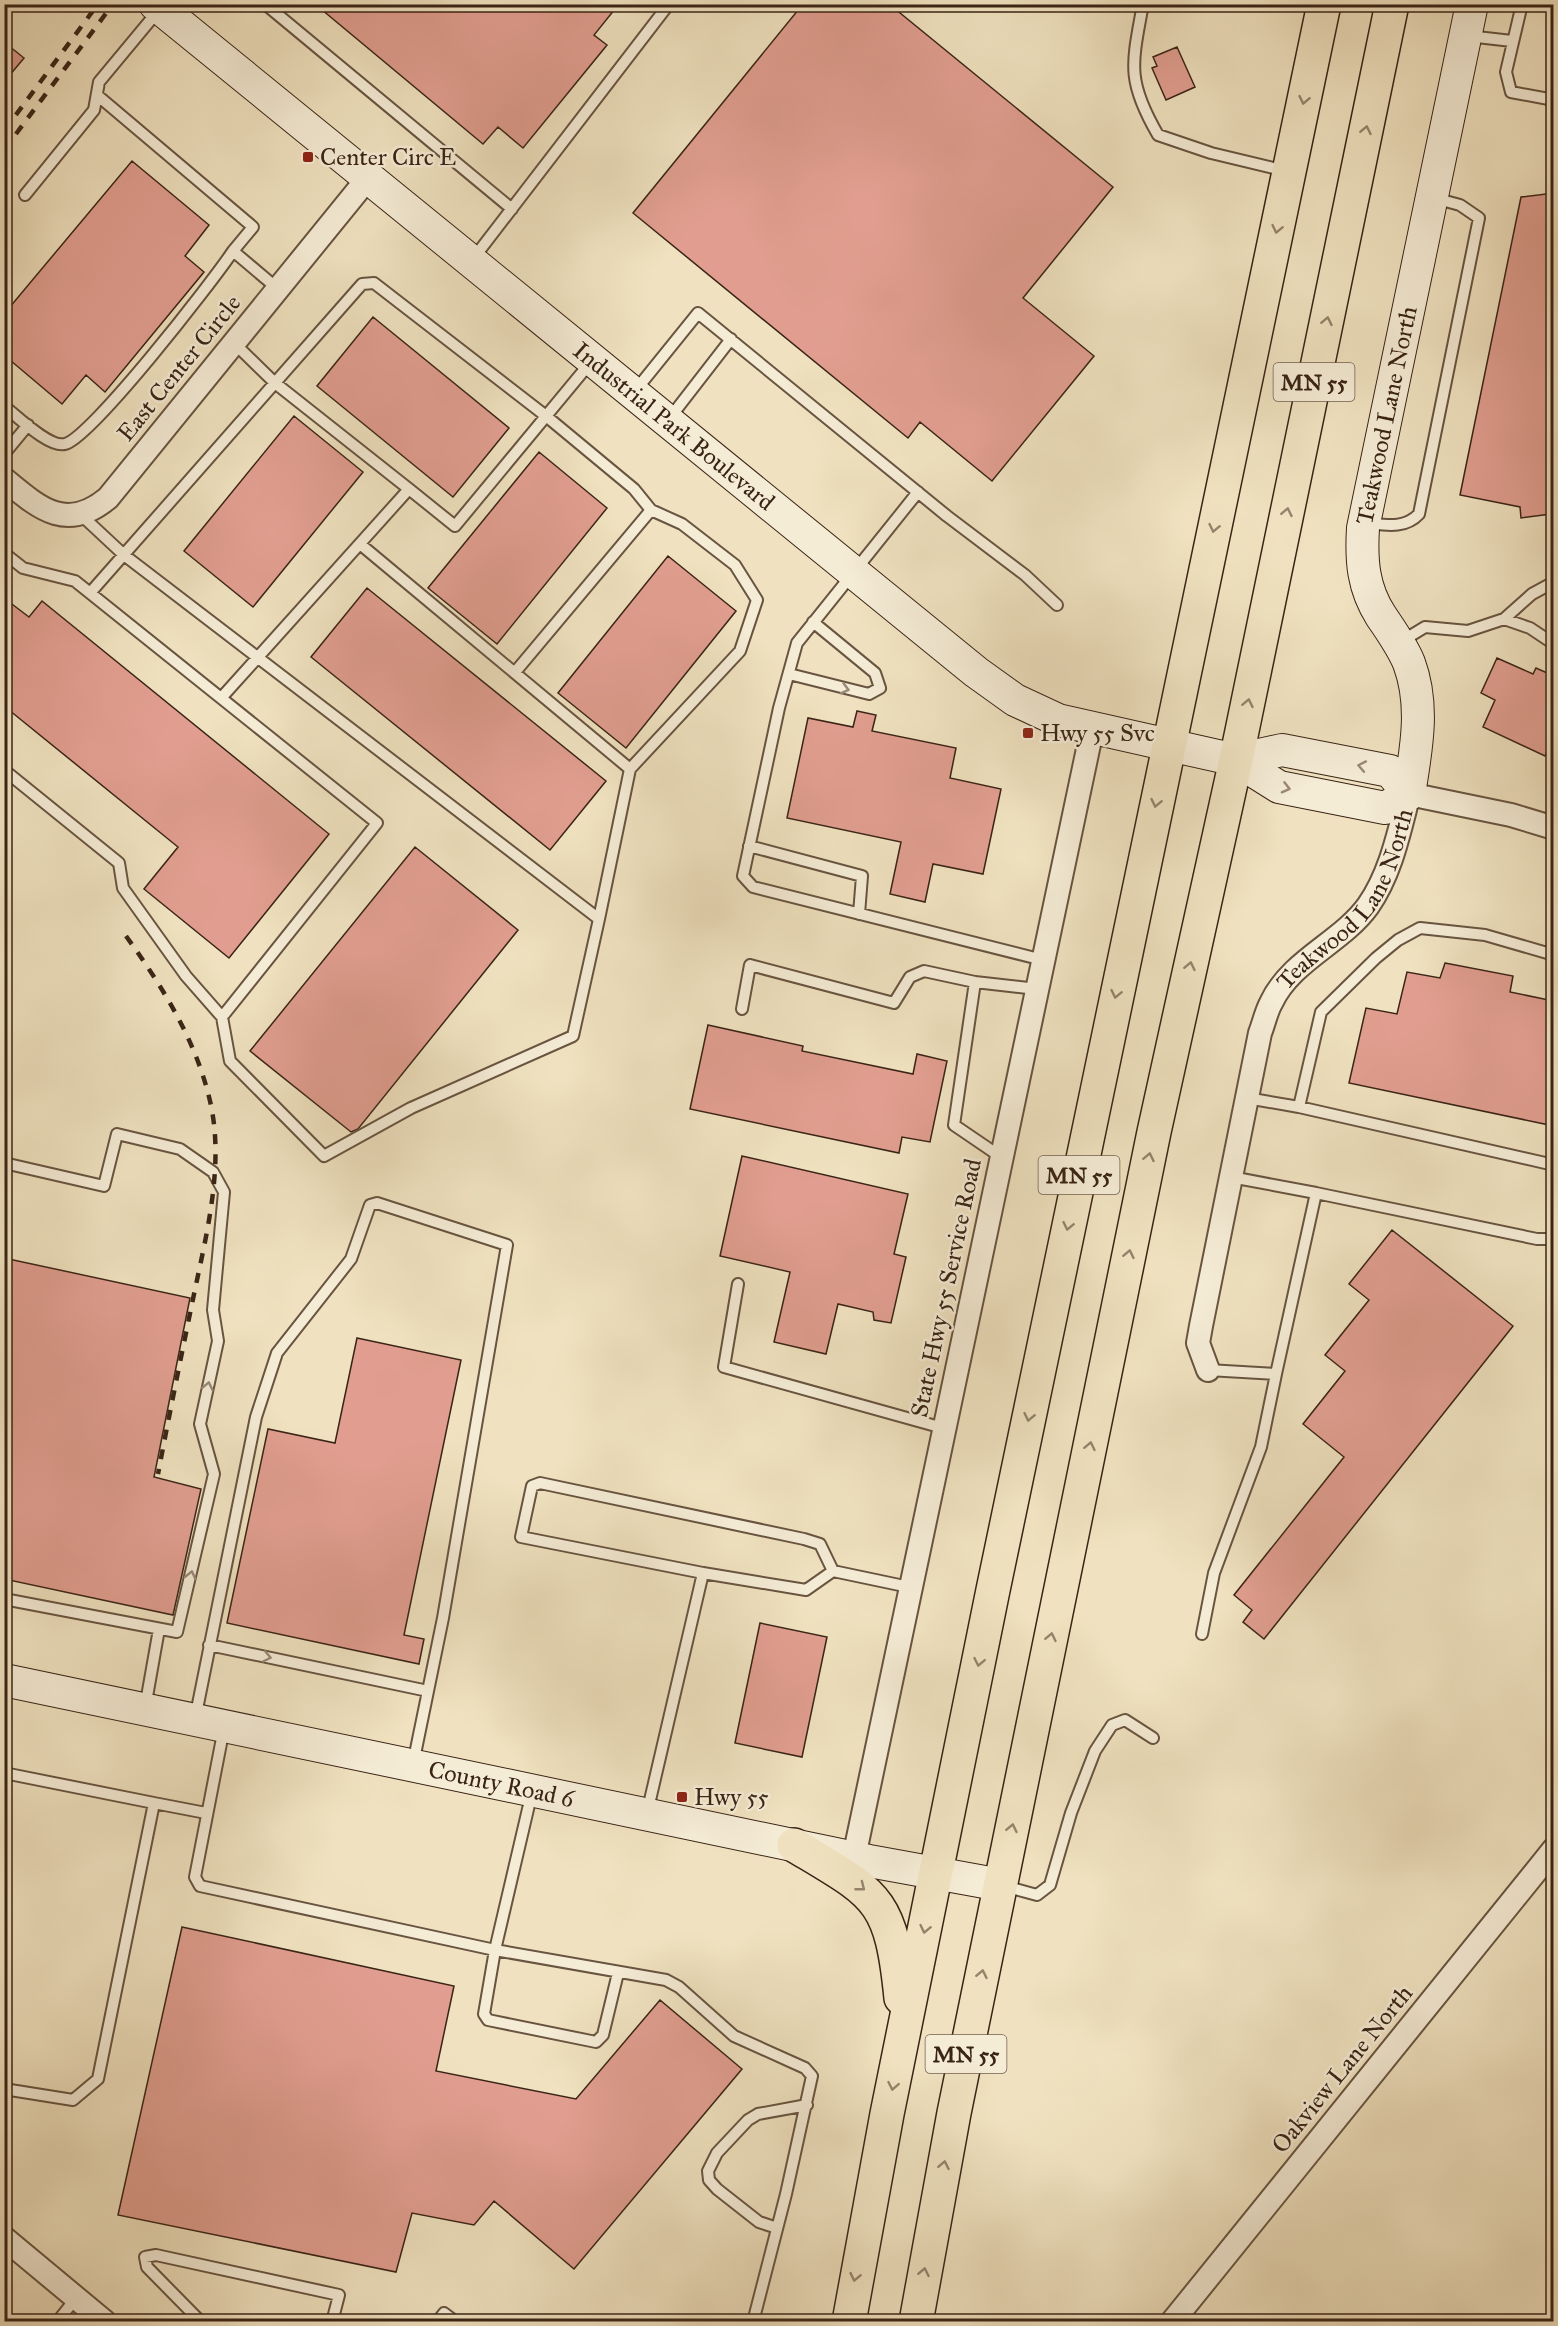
<svg xmlns="http://www.w3.org/2000/svg" width="1558" height="2326" font-family="'IM FELL Great Primer',serif">
	<rect width="100%" height="100%" fill="#f0e2c0"/>
	<filter id="stains"><feTurbulence type="fractalNoise" baseFrequency=".00333" numOctaves="4"/><feColorMatrix values="0 0 0 0 .2 0 0 0 0 .09 0 0 0 0 .02 0 0 0 .5 -.17"/></filter>
	<radialGradient id="worn" r=".72"><stop offset=".6" stop-color="#630" stop-opacity="0"/><stop offset="1" stop-color="#630" stop-opacity=".3"/></radialGradient>
	<path fill="#e19e90" stroke="#3a2416" stroke-width="1.5" d="M315 4H619L594 35 607 45 523 148 498 127 483 144Z
		M803 4H889L1113 187 1023 298 1094 356 992 481 920 422 908 438 633 213Z
		M4 42 24 58 4 82Z
		M1177 47 1195 87 1166 100 1152 68 1157 66 1153 57Z
		M132 161 209 225 185 256 204 272 105 392 86 375 62 404 4 355V314Z
		M1554 193V503L1551 514 1521 518 1520 507 1460 495 1521 197Z
		M373 317 509 428 453 497 317 386Z
		M294 416 363 472 253 607 184 551Z
		M539 452 607 508 497 644 428 588Z
		M668 556 736 611 626 748 558 693Z
		M367 588 606 781 550 850 311 657Z
		M4 598 29 617 42 601 329 834 229 958 144 889 178 847 4 706Z
		M1497 658 1533 674 1536 668 1554 676V749L1549 747 1545 756 1483 727 1495 700 1481 693Z
		M857 711 876 715 872 731 956 748 950 778 1001 789 983 874 933 864 925 902 890 894 901 842 787 818 808 718 853 727Z
		M415 847 518 930 358 1129 351 1132 250 1051Z
		M1445 963 1513 976 1510 992 1554 1001V1126L1349 1083 1366 1008 1397 1014 1407 972 1440 978Z
		M708 1025 803 1046 802 1051 913 1074 917 1054 947 1061 930 1142 902 1137 899 1153 690 1109Z
		M742 1156 908 1194 894 1254 906 1257 891 1323 874 1320 873 1312 838 1304 826 1354 774 1342 790 1272 720 1256Z
		M1392 1230 1513 1326 1264 1639 1243 1622 1252 1610 1234 1595 1344 1457 1303 1424 1345 1371 1325 1355 1369 1300 1349 1284Z
		M4 1258 190 1298 154 1477 201 1489 173 1615 4 1579Z
		M357 1338 461 1360 404 1635 424 1639 419 1664 227 1623 268 1429 335 1443Z
		M760 1623 827 1637 802 1757 735 1743Z
		M182 1927 454 1986 436 2071 576 2099 660 2000 742 2069 574 2269 494 2201 474 2225 412 2213 396 2272 118 2215Z"/>
	<g fill="none" stroke-linecap="round" stroke-linejoin="round">
		<defs>
			<path id="lane" d="M265 4 512 209
				M1143 4C1132 64 1126 80 1158 135L1211 153 1286 171
				M1522 4 1506 72 1511 92 1554 100
				M1468 36 1512 41
				M97 95 253 227 233 251 278 289
				M25 195 94 110 99 82 158 11
				M473 259 669 4
				M234 343 275 383 409 489
				M635 391 698 313 947 516 1025 575 1057 605
				M4 406C17 416 49 448 65 444 91 438 213 281 233 251
				M669 419 731 339
				M4 454 28 425
				M918 492 797 643 779 708 743 876 753 887 1043 960
				M80 514 124 555 599 919 573 1036 411 1108 324 1156 230 1061 222 1017
				M1367 523C1386 525 1405 529 1419 514L1479 218 1460 205 1434 198
				M360 544 630 769 599 919
				M4 553 23 568 75 581 377 823 222 1017 186 976 123 888 119 863 4 770
				M90 593 362 284 374 283 546 416 634 489 651 510
				M1504 619 1532 594 1554 582
				M1402 641 1425 627 1468 631 1504 619 1530 628 1554 644
				M516 671 651 510 682 524 735 565 757 600 740 651 630 769
				M789 674 869 694 880 688 875 673 813 622
				M222 697 409 489 455 526 590 363
				M749 846 862 876 859 914
				M1554 955 1485 935 1420 928 1398 940 1376 958 1321 1012 1299 1107 1554 1165
				M742 1009 750 965 894 1003 910 977 924 971 975 982
				M1247 1098 1299 1107
				M1001 1157 954 1125 975 982 1037 989
				M4 1163 104 1186 117 1134 180 1149 213 1172 224 1192 213 1310 218 1341 200 1424 214 1474 177 1632 4 1599
				M1231 1177 1316 1193
				M738 1284 724 1367 943 1428
				M1208 1370 1276 1374 1316 1193 1537 1239H1554
				M703 1573 521 1537 532 1486 540 1483 804 1539 820 1544 833 1571
				M1202 1634 1214 1573 1261 1447 1276 1374
				M209 1645 428 1691
				M145 1708 159 1629
				M195 1719 256 1417 277 1353 351 1259 370 1205 377 1203 507 1245 443 1618 413 1764
				M224 1728 195 1877 200 1886 495 1950 484 2014 488 2020 596 2042 603 2035 618 1973
				M4 1773 154 1803
				M532 1792 495 1950 666 1980 679 1987 734 2036 805 2068 812 2076 786 2194 753 2322
				M647 1813 703 1573 806 1590 833 1571 909 1587
				M1004 1886 1037 1895 1050 1885 1071 1813 1095 1751 1112 1725 1125 1720 1153 1738
				M4 2089 73 2100 98 2079 154 1803 206 1813
				M777 2228 759 2222 717 2189 709 2180 708 2171 717 2153 748 2120 758 2114 807 2105
				M57 2322 76 2298
				M201 2322 147 2267 145 2257 156 2255 339 2295 332 2322
				M437 2322 444 2313 456 2322"/>
			<g id="street">
				<path d="M4 479C39 508 66 533 108 498L368 178"/>
				<path id="s1" d="M1208 1370 1198 1343 1201 1326 1260 1033C1264 1023 1266 1012 1271 1003 1291 960 1341 943 1368 906 1391 873 1399 832 1409 794L1511 815 1554 828"/>
				<path d="M854 1857 1092 730"/>
				<path d="M4 2238 105 2322"/>
				<path d="M1172 2322 1554 1849"/>
			</g>
			<g id="secondary">
				<path id="s2" d="M155 4 976 672 1015 700 1058 720 1236 760 1279 787 1385 808 1409 794"/>
				<path d="M1236 760 1282 750 1390 771 1409 794"/>
				<path id="s3" d="M1409 794C1416 750 1425 706 1409 663 1402 646 1391 631 1381 616 1363 588 1361 561 1363 528L1472 4"/>
				<path id="s4" d="M4 1680 869 1861 1001 1885"/>
			</g>
			<path id="highway" d="M794 1845C877 1895 891 1897 901 1998
				M849 2322 887 2114 993 1590 1324 4
				M916 2322 954 2113 1154 1132 1236 760 1392 4"/>
		</defs>
		<use href="#lane" stroke="#685440" stroke-width="14"/>
		<use href="#street" stroke="#685440" stroke-width="26"/>
		<use href="#secondary" stroke="#3a2416" stroke-width="34"/>
		<use href="#highway" stroke="#3a2416" stroke-width="36"/>
		<use href="#lane" stroke="#f5ecd6" stroke-width="10"/>
		<use href="#street" stroke="#f5ecd6" stroke-width="22"/>
		<use href="#secondary" stroke="#f5ecd6" stroke-width="32"/>
		<use href="#highway" stroke="#f0e2c0" stroke-width="33"/>
		<path stroke="#3a2416" stroke-width="4.5" stroke-dasharray="10 10" stroke-linecap="butt" d="M4 131 98 4
			M4 150 113 4
			M126 936C162 986 196 1040 210 1101 225 1165 206 1236 193 1299 181 1357 169 1416 158 1474"/>
	</g>
	<defs><path id="oneway-chevron" d="M-2-3.5L2.5 0L-2 3.5" fill="none" stroke-width="1.6" stroke-linecap="round" stroke-linejoin="round" transform="scale(1.5)"/></defs>
	<g stroke="#95836b">
		<use href="#oneway-chevron" transform="translate(1304 100) rotate(102)"/>
		<use href="#oneway-chevron" transform="translate(1366 130) rotate(-78)"/>
		<use href="#oneway-chevron" transform="translate(1277 229) rotate(102)"/>
		<use href="#oneway-chevron" transform="translate(1327 321) rotate(-78)"/>
		<use href="#oneway-chevron" transform="translate(1287 512) rotate(-78)"/>
		<use href="#oneway-chevron" transform="translate(1214 528) rotate(102)"/>
		<use href="#oneway-chevron" transform="translate(1248 703) rotate(-78)"/>
		<use href="#oneway-chevron" transform="translate(1156 803) rotate(102)"/>
		<use href="#oneway-chevron" transform="translate(1190 966) rotate(-78)"/>
		<use href="#oneway-chevron" transform="translate(1116 994) rotate(102)"/>
		<use href="#oneway-chevron" transform="translate(1149 1157) rotate(-78)"/>
		<use href="#oneway-chevron" transform="translate(1068 1226) rotate(102)"/>
		<use href="#oneway-chevron" transform="translate(1129 1254) rotate(-78)"/>
		<use href="#oneway-chevron" transform="translate(1029 1417) rotate(102)"/>
		<use href="#oneway-chevron" transform="translate(1090 1446) rotate(-78)"/>
		<use href="#oneway-chevron" transform="translate(1051 1637) rotate(-78)"/>
		<use href="#oneway-chevron" transform="translate(979 1662) rotate(101)"/>
		<use href="#oneway-chevron" transform="translate(1012 1828) rotate(-78)"/>
		<use href="#oneway-chevron" transform="translate(861 1887) rotate(38)"/>
		<use href="#oneway-chevron" transform="translate(925 1929) rotate(102)"/>
		<use href="#oneway-chevron" transform="translate(982 1974) rotate(-78)"/>
		<use href="#oneway-chevron" transform="translate(893 2086) rotate(101)"/>
		<use href="#oneway-chevron" transform="translate(944 2165) rotate(-79)"/>
		<use href="#oneway-chevron" transform="translate(924 2272) rotate(-79)"/>
		<use href="#oneway-chevron" transform="translate(855 2277) rotate(102)"/>
	</g>
	<g stroke="#988876">
		<use href="#oneway-chevron" transform="translate(845 689) rotate(15)"/>
		<use href="#oneway-chevron" transform="translate(1362 766) rotate(-169)"/>
		<use href="#oneway-chevron" transform="translate(1286 788) rotate(14)"/>
		<use href="#oneway-chevron" transform="translate(208 1386) rotate(-78)"/>
		<use href="#oneway-chevron" transform="translate(191 1575) rotate(-77)"/>
		<use href="#oneway-chevron" transform="translate(267 1657) rotate(12)"/>
	</g>
	<g fill="#8f2418" stroke="#f5ecd6" stroke-width="2">
		<rect x="302" y="151" width="12" height="12" rx="3"/>
		<rect x="1022" y="727" width="12" height="12" rx="3"/>
		<rect x="676" y="1791" width="12" height="12" rx="3"/>
	</g>
	<g text-anchor="middle" dominant-baseline="central" stroke-width="5" stroke-linejoin="round" paint-order="stroke">
		<g fill="#f5ecd6" stroke="#726050" stroke-width="1.5">
			<rect x="1273.5" y="363" width="81" height="38" rx="4.5"/>
			<rect x="1038.5" y="1156" width="81" height="38" rx="4.5"/>
			<rect x="925.5" y="2035" width="81" height="38" rx="4.5"/>
		</g>
		<g font-size="22" font-weight="bold" fill="#3a2416">
			<text x="1314" y="382">MN 55</text>
			<text x="1079" y="1175">MN 55</text>
			<text x="966" y="2054">MN 55</text>
		</g>
		<g font-size="24" fill="#3a2416" stroke="#f5ecd6" text-anchor="start">
			<text x="320" y="157">Center Circ E</text>
			<text x="1040" y="733">Hwy 55 Svc</text>
			<text x="694" y="1797">Hwy 55</text>
		</g>
		<g font-size="24" fill="#3a2416" stroke="#f5ecd6">
			<text transform="translate(179 368) rotate(-51)">East Center Circle</text>
			<text stroke="none"><textPath href="#s3" startOffset="394">Teakwood Lane North</textPath></text>
			<text stroke="none"><textPath href="#s2" startOffset="669">Industrial Park Boulevard</textPath></text>
			<text stroke="none"><textPath href="#s1" startOffset="508">Teakwood Lane North</textPath></text>
			<text transform="translate(946 1288) rotate(-78)">State Hwy 55 Service Road</text>
			<text stroke="none"><textPath href="#s4" startOffset="508">County Road 6</textPath></text>
			<text transform="translate(1342 2069) rotate(-51)">Oakview Lane North</text>
		</g>
	</g>
	<rect width="1558" height="2326" fill="none" stroke="#f0e2c0" stroke-width="24"/>
	<rect x="6" y="6" width="1546" height="2314" fill="none" stroke="#3a2416" stroke-width="3"/>
	<rect x="12" y="12" width="1534" height="2302" fill="none" stroke="#3a2416" stroke-width="1.5"/>
	<rect width="100%" height="100%" filter="url(#stains)"/>
	<rect width="100%" height="100%" fill="url(#worn)"/>
</svg>
